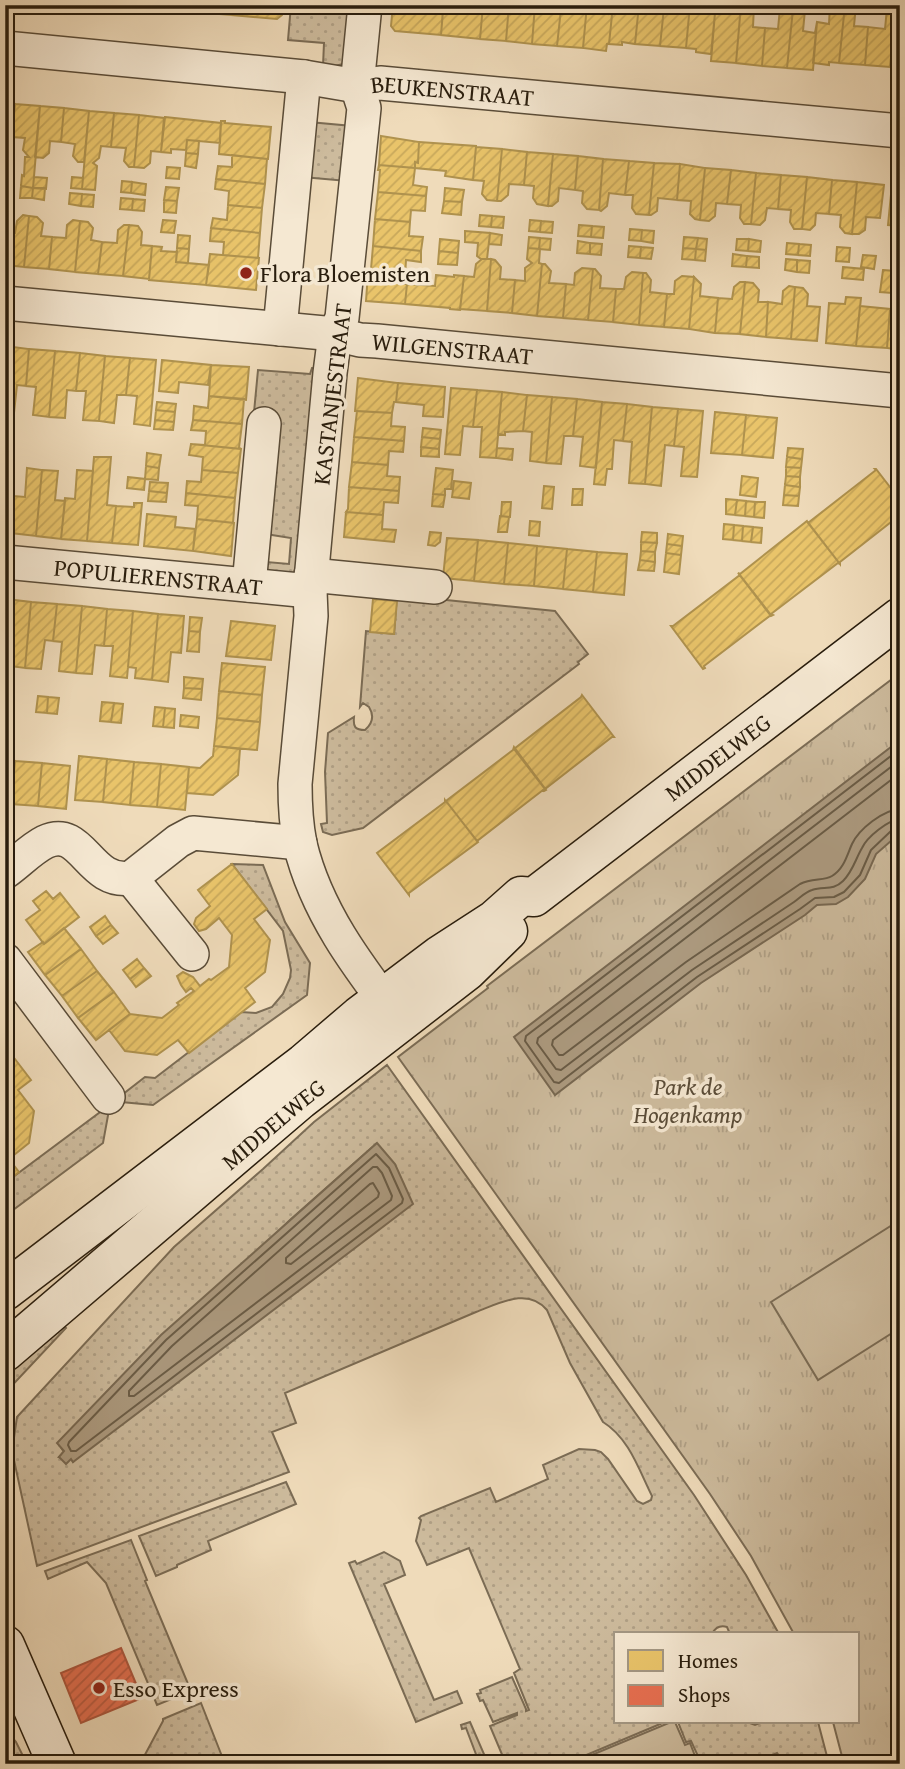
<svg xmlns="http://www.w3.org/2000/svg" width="905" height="1769" font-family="'Gentium Book Plus',serif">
	<defs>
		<pattern id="grass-dots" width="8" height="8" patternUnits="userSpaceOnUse" patternTransform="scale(1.75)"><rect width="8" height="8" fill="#cdbb9d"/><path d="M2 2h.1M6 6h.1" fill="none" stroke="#b0a086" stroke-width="1.8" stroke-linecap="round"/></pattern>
		<pattern id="park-tufts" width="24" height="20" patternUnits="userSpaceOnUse" patternTransform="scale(1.75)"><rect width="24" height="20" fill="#cdbb9d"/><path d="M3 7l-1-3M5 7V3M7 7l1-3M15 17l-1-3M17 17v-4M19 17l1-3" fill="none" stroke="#b0a086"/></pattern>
		<pattern id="homes-hatch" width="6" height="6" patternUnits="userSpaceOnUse" patternTransform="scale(1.75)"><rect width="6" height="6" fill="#e9c46a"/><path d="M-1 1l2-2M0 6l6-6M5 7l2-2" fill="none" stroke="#c8a85b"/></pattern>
		<pattern id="shops-hatch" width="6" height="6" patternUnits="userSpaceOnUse" patternTransform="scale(1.75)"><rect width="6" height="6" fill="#e76f51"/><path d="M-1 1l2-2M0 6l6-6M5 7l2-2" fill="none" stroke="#bb5b42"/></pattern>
	</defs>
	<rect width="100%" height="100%" fill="#efdbba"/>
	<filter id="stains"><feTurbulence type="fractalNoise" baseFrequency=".00286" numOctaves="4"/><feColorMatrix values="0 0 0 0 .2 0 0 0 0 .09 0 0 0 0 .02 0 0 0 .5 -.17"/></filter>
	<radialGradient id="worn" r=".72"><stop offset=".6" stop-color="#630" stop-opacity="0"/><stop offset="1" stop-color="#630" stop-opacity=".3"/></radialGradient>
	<path fill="url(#grass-dots)" stroke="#7b6c55" stroke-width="2" fill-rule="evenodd" d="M291 5H355L343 64 335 66H323L324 43 288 40Z
		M309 122 352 126 347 181 303 177Z
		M312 368 321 369 298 570 293 574 267 573V562L289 564 291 538 272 535 267 532 253 423 258 370 310 374Z
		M397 595 555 611 588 654 578 662 579 664 363 828 332 835 323 832 321 824 327 823 325 772 328 733 354 717C353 727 355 730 365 730 373 723 374 715 369 707L363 703 360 707 366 631 394 634Z
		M232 864 263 865 285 922 310 963 307 995 153 1105 121 1102 118 1098 145 1077 155 1078 241 1012 256 1013 272 1007 283 994 290 978 291 970 283 931Z
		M387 1065 694 1495 746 1575 779 1634H730L727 1627C720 1625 715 1628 712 1634H616V1722H665L565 1764H506L490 1726 517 1715V1713L493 1722 483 1700 480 1701 477 1694 481 1693 480 1690 512 1677 526 1709V1711L529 1710 514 1673 520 1669 469 1548 427 1565 416 1541 421 1520 419 1518 421 1516 490 1488 496 1502 548 1479 543 1465 579 1449 595 1450 601 1452 608 1459 637 1501 643 1504 651 1500 652 1496C639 1470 629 1438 603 1422L570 1363 547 1310C528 1287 500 1303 476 1312L285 1393 296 1423 272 1432 289 1472 37 1566 12 1451 17 1417 174 1247 263 1169 314 1122ZM377 1143 73 1462 71 1459 59 1457 64 1452 58 1443 290 1220Z
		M107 1107 109 1110 103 1143 5 1216V1183Z
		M59 1319 66 1328 5 1393V1367Z
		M286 1482 296 1504 208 1541 211 1550 177 1565V1567L156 1576 139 1536Z
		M131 1540 147 1580 145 1581 191 1691 157 1705 106 1583 87 1562 48 1579 45 1571Z
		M384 1552 400 1561 405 1575 384 1584 434 1700 457 1691 462 1703 416 1722 349 1563 355 1561 357 1564Z
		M201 1703 225 1764H163L162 1761 157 1764H140L163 1721V1719Z
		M470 1722 487 1761 477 1764 475 1758 477 1757 466 1728 462 1729 461 1725Z
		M678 1722H747L755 1725 762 1722H818L829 1764H785L777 1753 768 1757V1764H695L693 1759 698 1756 691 1741 686 1742Z
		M5 1728 16 1742 27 1764H15L5 1742Z"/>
	<path fill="url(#park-tufts)" stroke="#7b6c55" stroke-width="2" d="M900 673V1764H844L833 1722H858V1634H794L751 1556 710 1494 398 1057 488 988 487 986Z"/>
	<path fill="#cdbb9d" stroke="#7b6c55" stroke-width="2" d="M900 1220V1328L818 1380 771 1302Z
		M671 1722H675L685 1745 690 1743 695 1756 690 1758 693 1764H570Z"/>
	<path fill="#ac9a7f" stroke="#786851" stroke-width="2" d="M900 740V833L876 854 865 879 848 897 836 904 817 905 805 915 701 983 555 1095 514 1037Z
		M377 1143 395 1164 413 1204 73 1462 71 1459 66 1464 59 1457 64 1451 57 1443 161 1335Z"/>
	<path fill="url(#homes-hatch)" stroke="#af924e" stroke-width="2" d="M142 5H167V10L141 8Z
		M167 5H194L193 12 167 10Z
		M194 5H233L232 15 193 12Z
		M233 5H283L282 15 277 19 232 15Z
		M393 5H418L417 9 443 11 441 35 395 31 391 26Z
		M475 5H483L480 39 441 35 443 9 475 12Z
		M483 5H509L506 41 480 39Z
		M509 5H535L532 44 506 41Z
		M535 5H547V8L561 9 557 46 532 44Z
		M572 5H587L583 48 557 46 561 9 572 10Z
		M587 5H600V12L608 14 609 5H613L609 44H607L606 51 583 48Z
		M613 5H639L635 44 622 42V45L609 44Z
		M639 5 664 8 660 46 635 44Z
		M680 5H690L686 48 660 46 664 8 679 10Z
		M690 5H705L704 12 715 13 711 54 696 52V49L686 48Z
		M718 5H741L736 63 711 61 715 13H717Z
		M741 5H754L753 27 765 28 762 66 736 63Z
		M830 5H845L839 63 829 62V65L813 63 817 22 829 24Z
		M845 5H856L854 26 868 27 865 65 839 63Z
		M780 8 793 9 787 68 762 66 765 28 778 29Z
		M887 8 896 9 890 67 865 65 868 27 885 29Z
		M793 9 805 10 803 31 815 33 817 22 813 70 787 68Z
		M896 9H900V68L890 67Z
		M5 103 15 104 12 137H5Z
		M15 104 40 106 33 188 21 186 22 175 24 176 25 157H29L23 150 25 138 12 137Z
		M40 106 64 108 61 142 50 141 49 153 43 158 35 157Z
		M64 108 89 111 84 162H78L73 156 75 144 61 142Z
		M89 111 114 113 111 147 101 146 99 158 93 163 97 166 95 190 82 189Z
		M114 113 139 115 134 167H129L124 161 126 148 111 147Z
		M139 115 164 118 161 152 151 151 150 163 144 168 134 167Z
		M165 117 221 123 220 143 187 140 186 150 171 149V153L161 152Z
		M221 121H225V123L271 127 268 159 219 154Z
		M381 136 419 142 418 163 415 162V168L379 165Z
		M187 140 199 141 198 154 186 153Z
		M419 142 476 146 473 180 445 176 446 171 415 168V162L418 163Z
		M476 147 502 149 497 201 487 200 482 194 484 181 473 180Z
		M502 149 527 152 524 185 509 184 508 195 501 201H497Z
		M527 152 553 154 548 206 537 204 533 198 534 186 524 185Z
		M186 153 198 154 196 168 185 166Z
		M553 154 578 156 575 190 559 188 558 201 552 206H548Z
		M232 155 267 159 265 184 216 179 218 166 232 167Z
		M578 156 603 159 599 210 587 209 582 203 583 191 575 190Z
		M603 159 629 161 625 195 609 193 607 206 601 211 599 210Z
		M629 161 654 163 649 215 636 214 632 208 633 195H625Z
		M654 163 680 164 677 200 658 198 657 211 651 215H649Z
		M680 164 705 168 700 220 695 219 690 214 691 201 677 200Z
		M379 165 415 168 413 185 427 187 426 196 378 192 380 170H378Z
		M167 167 180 168 179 179 166 178Z
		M705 168 731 170 727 204 716 203 715 216 709 221 700 220Z
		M731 170 756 173 751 224H744L740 218 741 205 727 204Z
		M756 173 781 175 778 209 767 208 765 220 760 225 751 224Z
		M781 175 807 177 802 229H794L790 222 791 210 778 209Z
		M34 177 47 178 46 189 33 188Z
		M72 177 83 178 82 189 71 188Z
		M807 177 832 180 829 214 816 213 815 225 810 230 802 229Z
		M216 179 265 184 262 208 228 205 229 191 215 189Z
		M832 180 857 182 852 234 845 233 840 227 841 215 829 214Z
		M122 181 132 182 131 193 121 192Z
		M132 182 146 184 145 195 131 193Z
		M857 182 884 185 880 218 866 217 865 230 859 234H852Z
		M892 184 900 185V226L888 225Z
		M21 186 33 188 32 198H20Z
		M166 187 179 188 177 201 164 200Z
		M33 188H45L44 200 32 198Z
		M445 188 464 190 462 202 444 201Z
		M378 192 426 196 425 211 411 210 410 222 375 219Z
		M70 193 82 194 81 206 69 204Z
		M82 194 94 195 93 207 81 206Z
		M121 198 133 199 132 210 120 209Z
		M133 199 145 200 144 211 132 210Z
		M164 200 177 201 176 213 164 212Z
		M444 201 462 202 461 215 442 213Z
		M228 205 262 208 260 233 211 228 213 218 227 220Z
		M23 215 29 216 24 267 5 265V232L15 233 17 221Z
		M480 215 492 216 491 227 479 226Z
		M29 216 37 217 43 223 41 236 52 237 49 269 24 267Z
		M492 216 504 217 503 228 491 227Z
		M375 219 410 222 409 236 423 237 421 251 373 246Z
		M73 220 80 221 75 272 49 269 52 237 66 238 67 225Z
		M163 220 176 221 174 233 161 232Z
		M530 220 541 221 540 232 529 231Z
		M80 221 88 222 93 228 91 240 102 242 98 274 75 272Z
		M541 221 553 222 552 233 540 232Z
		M124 225H129L123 276 98 274 102 242 117 243 118 230Z
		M129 225 138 226 142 232 141 245 152 246 149 279 123 276Z
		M579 225 592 226 591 237 578 236Z
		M592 226 604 227 603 238 591 237Z
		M211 228 260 233 258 258 223 255 224 242 210 241Z
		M630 229 642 230 641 241 629 240Z
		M642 230 654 231 653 243 641 241Z
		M465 231 490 233 487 259H481L477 256 478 243 465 242Z
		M490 233 502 235 501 245 489 244Z
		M178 235 190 236 189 249 177 248Z
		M529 237 540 238 539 249 528 248Z
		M684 237 698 238 696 249 683 248Z
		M540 238 551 239 550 250 539 249Z
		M698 238 707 239 706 250 696 249Z
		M440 239 459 241 458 253 439 251Z
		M737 239H749L748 251 736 250Z
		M749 239 761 241 760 252 748 251Z
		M578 241 590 243V254L577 253Z
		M590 243 602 244 601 255 590 254Z
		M787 243 799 244 798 255 786 254Z
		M799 244 811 245 810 256 798 255Z
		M152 246 162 247 161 251 177 252 176 262 209 265 206 285 149 280Z
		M373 246 421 251V262L406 260 405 277 368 273 369 269H371Z
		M629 246 641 247 640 258 628 257Z
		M641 247 653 248 651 259 640 258Z
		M837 247 850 248 849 262 836 261Z
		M177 248 189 249 188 263 176 262Z
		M528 248 540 249 539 263 542 264 537 316 512 313 515 280 525 281V268L532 263 527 259Z
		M683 248 696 249 695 260 682 259Z
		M696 249 706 250 705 261 695 260Z
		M439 251 458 253 457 265 438 264Z
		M210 254 259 258 256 290 206 285Z
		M733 254 747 256 746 267 732 266Z
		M863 255 876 256 874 269 861 267Z
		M747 256 759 257V268L746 267Z
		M482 259H491L487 311 460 309 464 276 474 277 476 264Z
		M491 259 495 260 501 267 500 279 515 280 512 313 487 311Z
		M786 259 797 260V272L785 270Z
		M797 260 810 261 809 273 797 272Z
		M542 264H545L551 271 549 283 566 284 563 318 537 316Z
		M843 267 864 269 863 280 842 278Z
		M582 268 593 269 588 320 563 318 566 284 574 285 575 273Z
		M593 269H595L601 276 600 288 616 289 613 322 588 320Z
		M883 270 895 271 892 293 880 292Z
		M632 272 643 273 639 325 613 322 616 289H624L626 277Z
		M368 273 405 277 404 284H407L405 304 366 301Z
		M643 273H646L651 280 650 292 667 294 664 327 639 325Z
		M436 275 454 277V275L464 276 460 310 450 309V308L405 304 407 284 435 286Z
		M682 276 694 277 689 329 664 327 667 294H674L675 281Z
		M694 277 701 284 700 296 718 298 715 333 689 329Z
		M740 282H745L740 334 715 333 718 298 732 299 734 287Z
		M745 282 753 283 759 290 758 302H768L766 337 740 334Z
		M789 286 795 287 791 339 766 337 768 302 782 304 783 291Z
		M795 287 803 288 808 294 807 306 820 307 817 341 791 339Z
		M846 297 861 298 856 346 826 343 829 303 845 304Z
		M860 306 890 309 887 348 856 346Z
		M890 309H900V350L887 348Z
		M5 346 29 349 26 386 17 385 14 413 5 412Z
		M29 349 55 351 49 417 33 415 36 387 26 386Z
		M55 351 80 353 76 391 67 390 65 418 49 417Z
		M80 353 105 356 99 421 83 420 86 391H76Z
		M105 356 130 358 126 395H117L114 423 99 421Z
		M130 358 156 360 150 426 134 424 137 396 126 395Z
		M162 360 211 365 208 385 179 382 178 393 159 391Z
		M211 365 249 367 246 400 209 396Z
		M358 378 398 383 396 402H394L392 413 355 411Z
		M398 383 445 387 443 417 423 416 424 405 396 402Z
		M451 388 477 390 473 427 463 426 460 455 445 454Z
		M477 390 502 392 496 458 480 457 482 427H473Z
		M502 392 527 395 523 431 505 432V435L498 434Z
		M527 395 552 397 546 463 530 461 532 432 523 431Z
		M209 396 244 399 242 424 193 420 194 406 208 408Z
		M552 397 577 399 573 436H564L561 464 546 463Z
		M577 399 602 402 596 468 580 466 583 437 573 436Z
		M157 402 176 404 175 412 156 410Z
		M602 402 627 404 623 441 614 440 612 469H607L605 485 594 484Z
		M627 404 652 407 645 484 629 483 632 442 623 441Z
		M652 407 678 409 674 446 665 445 661 486 645 484Z
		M678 409 703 411 697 477 681 476 684 447 674 446Z
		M156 410 175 412 174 422 155 420Z
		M357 411 392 413 391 426 405 427 404 441 354 437Z
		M715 412 746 415 742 455 711 453Z
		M746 415 777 418 773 458 742 455Z
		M155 420 174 422 173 430 154 429Z
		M193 420 242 424 239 448 241 449 191 444 205 445 206 431 191 430Z
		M423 428 441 430 440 439 422 437Z
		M354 437 404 441 403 452 389 451 388 465 352 462Z
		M422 437 440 439 439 449 421 447Z
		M191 444 241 449 238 473 202 470 203 457 189 455Z
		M421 447 439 449V457L421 456Z
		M497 448 513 449 512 460 496 458Z
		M788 448 803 449 802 459 787 457Z
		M147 453 161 455 159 468 146 466Z
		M94 457H111L107 505 116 506 112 543 87 541Z
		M787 457 802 459 801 468 786 467Z
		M352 462 388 465 387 476 400 477 399 491 349 487Z
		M146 466 159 468 158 480 145 479Z
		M786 467 801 468 800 477 786 476Z
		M27 468 42 470 36 536 11 533 14 496 25 497Z
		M436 468 453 470 451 489H445V495L433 494Z
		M875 469H876L900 500V515L840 562V564L808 523 876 470Z
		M42 470 58 471 55 500 65 501 61 539 36 536Z
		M77 470 93 471 87 541 61 539 65 498 75 499Z
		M202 470 238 473 235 498 186 493 187 481 201 482Z
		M742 476 758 478 756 497 740 495Z
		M786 476 800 477V487L785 485Z
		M128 477 145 479 144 490 127 488Z
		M454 481 471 483 469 499 452 497Z
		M150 482 168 483 167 493 149 491Z
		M785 485 800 487 799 496 784 495Z
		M544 486 554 487 552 509 542 508Z
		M349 487 399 491 398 503 384 502 383 515 346 512 348 509Z
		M573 489H583L582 505H572Z
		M149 491 167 493 166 502 148 501Z
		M186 493 235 498 233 523 197 519 198 506 185 505Z
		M433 494 445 495 443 507 432 506Z
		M5 495 14 496 11 533H5Z
		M784 495 799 496 798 506 783 505Z
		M726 499 737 500 735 515 726 514Z
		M737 500 746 501 745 516 735 515Z
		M746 501 755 502 754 517 745 516Z
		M502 502H511L510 517 501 516Z
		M755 502H765L764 518 754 517Z
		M134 503H142L138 545 112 543 116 506 134 507Z
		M346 512 383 515 382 529 396 530 394 542 344 537Z
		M147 514 176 517 175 527 195 529 193 551 144 546Z
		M500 516 509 517 507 532H498Z
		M197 519 234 523 231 556 193 551Z
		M530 521 540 522 539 536 529 535Z
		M807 521 840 564 838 563 771 614 773 615 771 616 738 573 740 574Z
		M724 524 734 525 733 540 723 539Z
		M734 525 743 526 742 541 733 540Z
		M743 526 753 527 751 542 742 541Z
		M753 527 762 528 761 543 751 542Z
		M430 532 441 533 440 542 435 546 428 545Z
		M642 532 657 533V543L641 542Z
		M668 534 683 536 682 546 667 544Z
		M447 538 478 540 474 581 443 578Z
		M478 540 508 543 504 584 474 581Z
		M641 542 657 543 655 552 641 551Z
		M508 543 537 546 534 586 504 584Z
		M667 544 682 546 681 555 666 553Z
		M537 546 567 549 563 589 534 586Z
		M567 549 597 552 593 592 563 589Z
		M641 551 655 552V562L640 560Z
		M597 552 627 554 624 595 593 592Z
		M666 553 681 555 679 574 664 572Z
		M640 560 655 562 654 571 638 570Z
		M740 575 771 615 704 666 705 668 703 669 671 626H673Z
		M6 599 31 602 25 668 9 666 12 637 5 636Z
		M373 599 397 601 394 634 370 632Z
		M31 602 57 604 53 641 45 640 41 669 25 668Z
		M57 604 82 606 76 673 59 671 62 642 53 641Z
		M82 606 107 609 104 646 95 645 92 674 76 673Z
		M107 609 133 611 127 678 110 676 113 646H104Z
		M133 611 158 614 152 680 135 678 136 668 128 667Z
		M158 614 184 616 181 653 171 652 168 682 152 680Z
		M190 617 202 618 200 632 189 631Z
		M231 621 275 626 271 660 226 656Z
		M189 631 200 632 199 652 187 651Z
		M222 663 265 667 262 695 219 691Z
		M184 677 203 679 202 689 184 688Z
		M184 688 202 689 201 700 183 698Z
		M219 691 262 695 260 722 217 718Z
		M582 695 614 737H612L545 789 514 749 581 697Z
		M38 696 48 697 47 713 36 712Z
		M48 697 59 698 57 714 47 713Z
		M102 702 114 703 111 722 100 721Z
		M114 703 123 704 121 723 111 722Z
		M155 707 165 708 163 727 153 726Z
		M165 708 175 709 174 728 163 727Z
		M181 715 199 717 198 728 180 726Z
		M217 718 260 722 257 750 214 746Z
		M214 746 240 749 238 775 213 795 187 793 189 767 200 768 213 756Z
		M514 747 546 790 544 791 543 790 477 841 446 801 513 750Z
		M79 756 107 759 103 802 75 800Z
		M107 759 134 762 130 805 103 802Z
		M5 760 15 761 11 804 5 803Z
		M15 761 42 763 38 806 11 804Z
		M134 762 161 764 157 807 130 805Z
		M42 763 70 766 66 809 38 806Z
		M161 764 189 767 185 810 157 807Z
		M445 800 478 842 409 893V895L377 853 445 802Z
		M232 864 267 909 254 919 270 940 265 972 245 988 255 1002 189 1053 178 1040 157 1055 125 1051 109 1030 130 1014 162 1018 179 1005 177 1003 194 991 191 988 186 992 181 985 177 976 183 972 193 977 200 986 209 979 211 980 229 967 232 935 219 918 206 929 199 931 194 924 196 918 210 906 198 890Z
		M46 891 53 899 60 893 79 917 44 944 26 920 40 910 33 901Z
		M105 916 111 925 96 936 90 927Z
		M111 925 118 933 103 944 96 936Z
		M64 928 81 949 45 975 28 952 43 942 44 944Z
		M81 949 97 971 62 996 45 975Z
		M137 959 144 968 130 979 123 970Z
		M144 968 151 976 136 987 130 979Z
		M97 971 114 992 78 1018 62 996Z
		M114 992 130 1014 96 1040 78 1018Z
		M5 1046 31 1080 18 1090 34 1111 29 1143 9 1159 19 1172 5 1183Z"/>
	<path fill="url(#shops-hatch)" stroke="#ae563d" stroke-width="2" d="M121 1648 142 1698 81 1723 61 1673Z"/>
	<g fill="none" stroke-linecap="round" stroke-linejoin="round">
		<path stroke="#6a5c46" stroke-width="2" d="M900 749 526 1036 525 1041 554 1082 559 1083 697 977 800 909 815 898 834 897 844 892 860 875 871 850 892 830 900 828
			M900 760 538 1038 537 1043 556 1069 561 1070 692 970 794 902C800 898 805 892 812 890 824 886 833 891 843 881 853 871 855 860 862 848 867 837 888 820 900 819
			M900 773 553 1040 552 1045 559 1055H563L686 962 800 884C812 878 824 881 832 876 844 869 847 855 852 844 859 829 883 810 900 809
			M376 1154 389 1168 403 1199 402 1203 76 1451H71L68 1445 69 1442 166 1340Z
			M373 1167H377L382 1173 392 1196 391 1200 134 1396H129V1391L172 1346Z
			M373 1183 379 1193 378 1197 291 1264 286 1263V1258L370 1184Z"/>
		<defs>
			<g id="street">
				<path d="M365 5 357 86 364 108 342 318 335 334 330 373 310 591 311 616 295 784C295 804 296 824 300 844 316 911 357 965 398 1019"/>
				<path id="s1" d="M5 48 304 77 357 86 380 83 900 131"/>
				<path id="s2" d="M5 303 335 334 360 340 377 341 900 391"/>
				<path d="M280 329 304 77"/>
				<path id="s3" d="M5 562 310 591"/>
				<path d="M311 575 435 587"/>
				<path d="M249 585 264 424"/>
				<path d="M5 872C18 863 31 849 45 842 83 824 88 885 131 878L178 841 193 833 300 843"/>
				<path d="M131 878 192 954"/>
				<path d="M5 960 108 1097"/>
			</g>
			<g id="secondary">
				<path id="s4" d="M5 1291 241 1111 304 1063 359 1016 440 955 494 920 521 896 534 897 900 617"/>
				<path id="s5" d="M5 1352 300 1100 467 971 508 931"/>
				<path d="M5 1645 57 1764"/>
			</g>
		</defs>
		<use href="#street" stroke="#5a4c38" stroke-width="36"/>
		<use href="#secondary" stroke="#291d0d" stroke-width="41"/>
		<use href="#street" stroke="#f5e8d2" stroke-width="33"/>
		<use href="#secondary" stroke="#f5e8d2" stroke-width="38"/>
	</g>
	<g fill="#8f2418" stroke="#f5e8d2" stroke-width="2.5">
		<circle cx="246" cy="273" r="7"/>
		<circle cx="99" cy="1688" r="7"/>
	</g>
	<g text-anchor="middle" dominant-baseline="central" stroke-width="7" stroke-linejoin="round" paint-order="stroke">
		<g font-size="24" fill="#291d0d" stroke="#f5e8d2">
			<text stroke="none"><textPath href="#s1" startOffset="450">BEUKENSTRAAT</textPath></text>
			<text stroke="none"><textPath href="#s2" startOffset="450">WILGENSTRAAT</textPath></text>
			<text transform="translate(332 394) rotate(-83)">KASTANJESTRAAT</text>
			<text stroke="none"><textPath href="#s3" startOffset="154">POPULIERENSTRAAT</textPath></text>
			<text stroke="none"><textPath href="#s4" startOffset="894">MIDDELWEG</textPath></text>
			<text stroke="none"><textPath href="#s5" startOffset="352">MIDDELWEG</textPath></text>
		</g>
		<g font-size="24" fill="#291d0d" stroke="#f5e8d2" text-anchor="start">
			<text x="260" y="273">Flora Bloemisten</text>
			<text x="113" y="1688">Esso Express</text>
		</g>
		<g font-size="24" font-style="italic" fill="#5a4c38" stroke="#f5e8d2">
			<text x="688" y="1086">Park de<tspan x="688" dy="28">Hogenkamp</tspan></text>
		</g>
	</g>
	<rect width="905" height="1769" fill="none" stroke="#efdbba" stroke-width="28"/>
	<rect x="7" y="7" width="891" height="1755" fill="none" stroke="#291d0d" stroke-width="3.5"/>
	<rect x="14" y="14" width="877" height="1741" fill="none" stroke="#291d0d" stroke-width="2"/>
	<rect x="614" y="1632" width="245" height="91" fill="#f5e8d2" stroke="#a39783" stroke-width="2"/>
	<rect x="628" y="1650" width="35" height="21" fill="#e9c46a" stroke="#a39783" stroke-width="2"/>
	<text x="678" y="1668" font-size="21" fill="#291d0d">Homes</text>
	<rect x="628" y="1685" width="35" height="21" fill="#e76f51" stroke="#a39783" stroke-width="2"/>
	<text x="678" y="1702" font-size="21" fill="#291d0d">Shops</text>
	<rect width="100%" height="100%" filter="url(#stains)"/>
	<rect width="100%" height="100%" fill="url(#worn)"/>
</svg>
